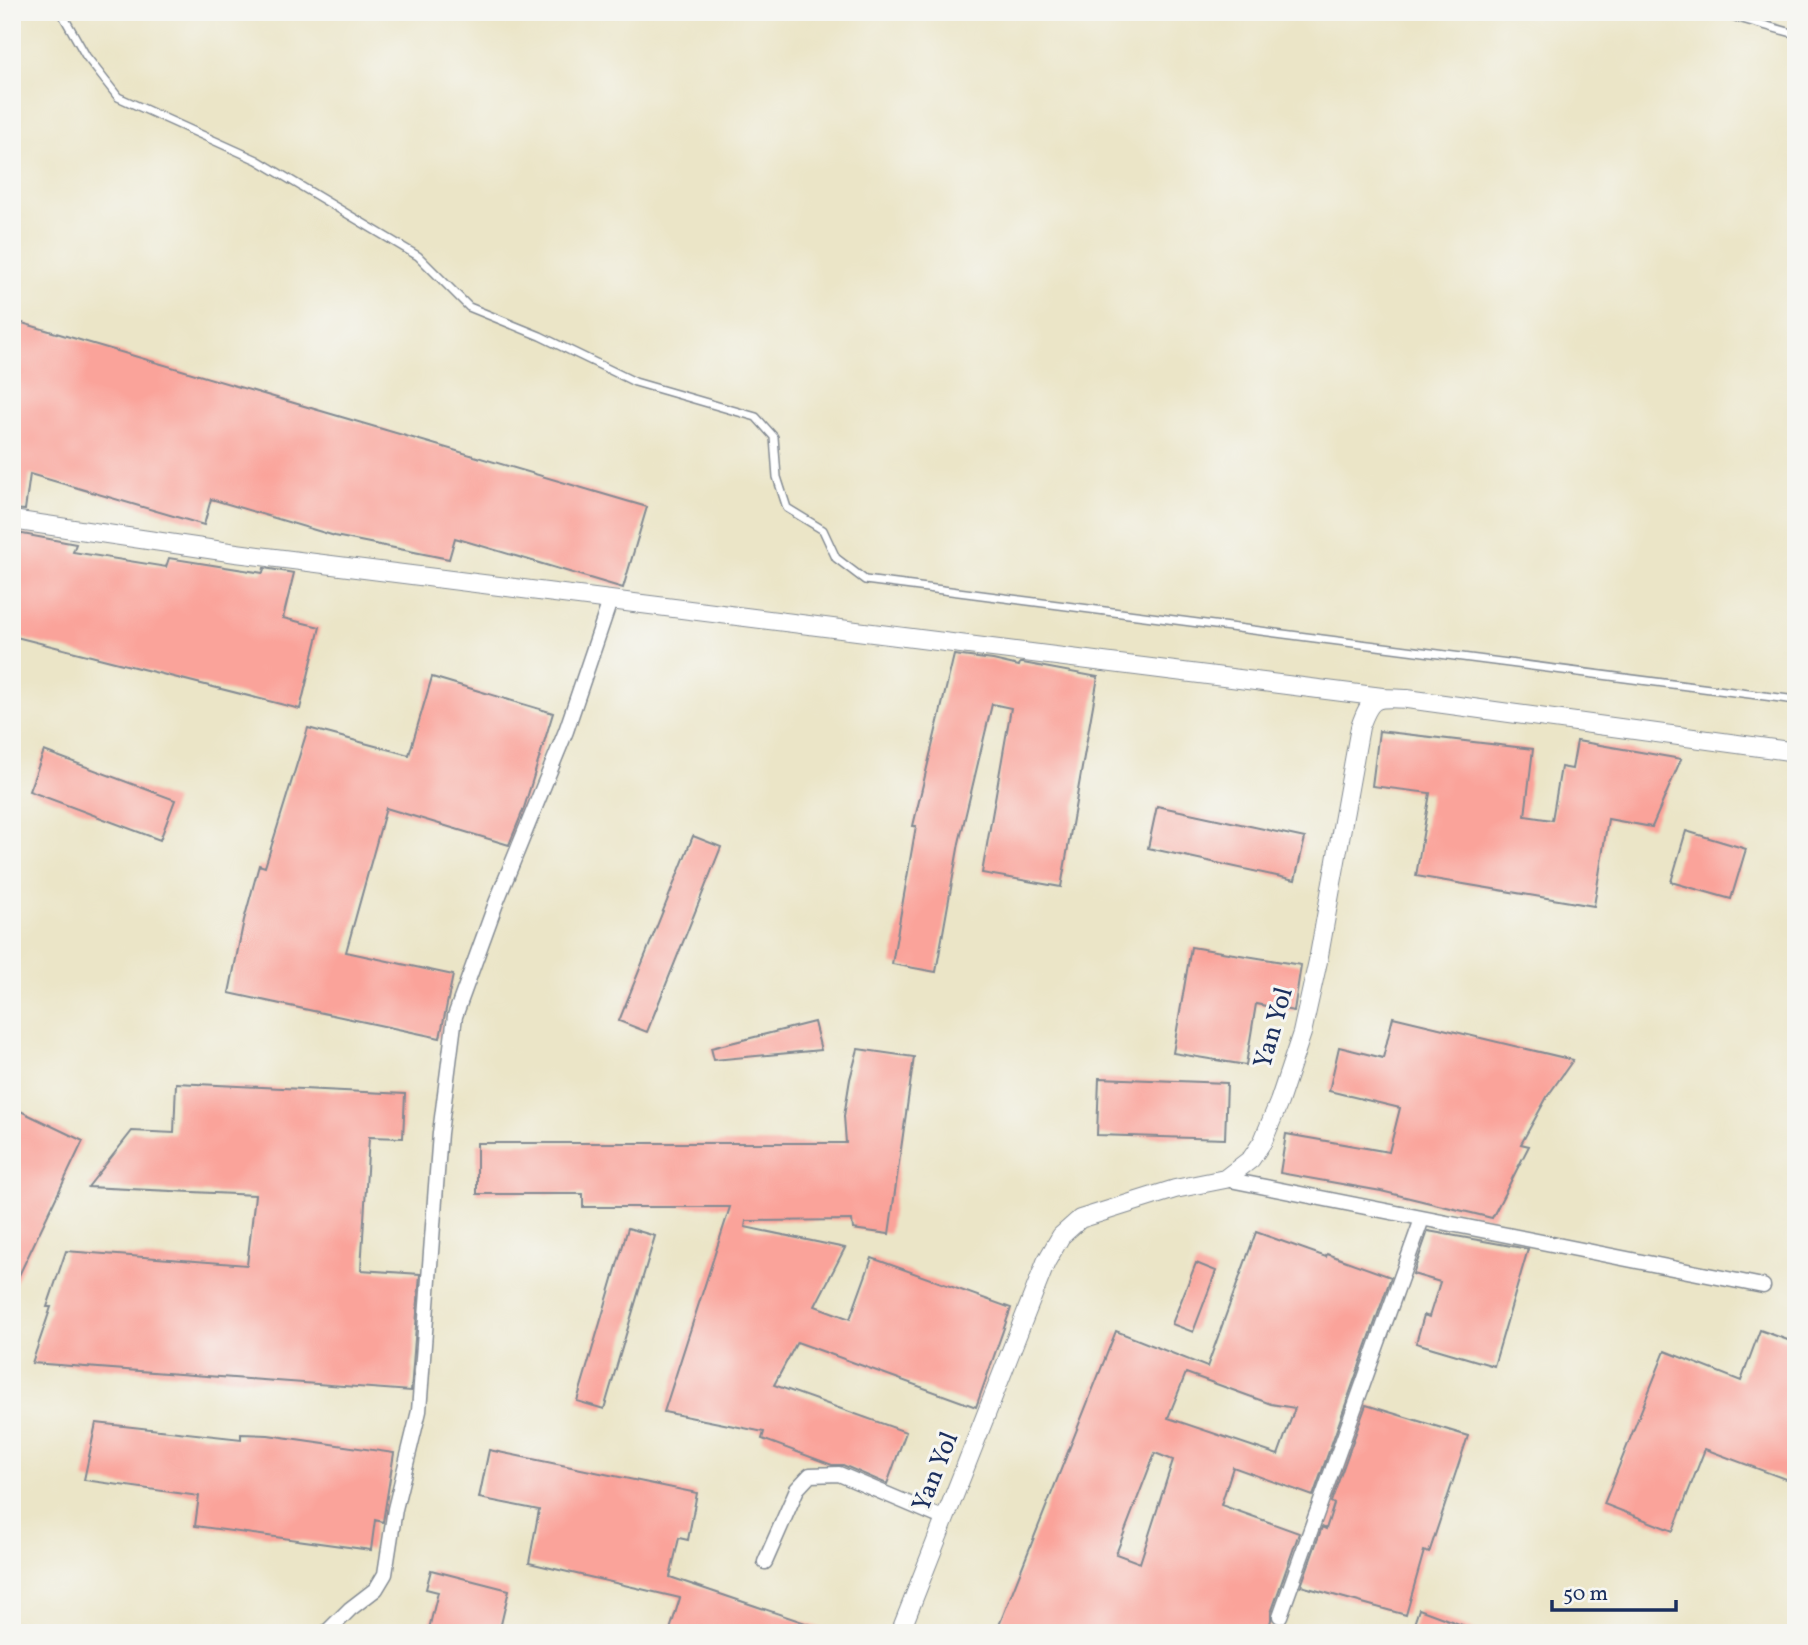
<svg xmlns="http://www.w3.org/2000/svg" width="1808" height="1645" font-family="Vollkorn,serif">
	<rect width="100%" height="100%" fill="#f6f6f2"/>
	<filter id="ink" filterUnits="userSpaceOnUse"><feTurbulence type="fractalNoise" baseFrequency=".0143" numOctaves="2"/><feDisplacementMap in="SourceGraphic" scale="14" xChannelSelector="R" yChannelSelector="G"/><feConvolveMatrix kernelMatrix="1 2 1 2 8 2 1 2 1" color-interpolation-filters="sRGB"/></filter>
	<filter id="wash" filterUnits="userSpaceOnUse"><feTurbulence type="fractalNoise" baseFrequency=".00686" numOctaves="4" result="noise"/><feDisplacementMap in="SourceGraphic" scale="28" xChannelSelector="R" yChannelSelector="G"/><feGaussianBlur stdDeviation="1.57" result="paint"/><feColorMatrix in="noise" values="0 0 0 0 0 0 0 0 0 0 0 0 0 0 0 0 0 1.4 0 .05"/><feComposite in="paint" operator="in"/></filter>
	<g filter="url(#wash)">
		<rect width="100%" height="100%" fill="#ebe5c7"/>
		<g id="blocks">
			<path fill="#faa39a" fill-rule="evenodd" d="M12 320 647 507 623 588 455 538 449 559 335 536 211 499 204 525 30 474 25 510 12 509Z
				M12 532 76 544 73 552 166 567 169 558 263 573 264 568 294 573 283 618 320 627 300 709 12 636Z
				M954 655 993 660 1019 666 1020 663H1023L1098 677 1061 887 982 873 1011 708 992 704 959 843 936 972 892 964 916 826H913Z
				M432 677 553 713 524 808 509 845 386 808 346 952 453 975 440 1038 229 993 244 920 259 865 265 867 308 728 409 755Z
				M1379 731 1533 749 1525 816 1552 820 1561 767 1572 769 1577 741 1681 759 1652 827 1608 819 1594 906 1416 876 1430 793 1372 786Z
				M44 751 175 800 160 840 29 791Z
				M1157 806 1305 838 1295 880 1148 848Z
				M1686 831 1746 849 1731 899 1671 882Z
				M693 836 721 847 647 1032 619 1021Z
				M1191 947 1301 965 1294 1011 1256 1004 1246 1065 1173 1053Z
				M1393 1017 1573 1060 1547 1097 1521 1144 1529 1146 1492 1218 1381 1191 1280 1173 1286 1134 1389 1152 1400 1108 1329 1091 1339 1047 1383 1058Z
				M814 1022 821 1050 714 1060 711 1048Z
				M858 1049 914 1057 889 1234 853 1229 852 1220 746 1221 745 1227 845 1248 815 1306 850 1319 872 1258 1011 1308 976 1407 797 1342 774 1385 906 1432 887 1484 843 1465H832L762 1439 764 1432 664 1412 730 1207H583V1194H477V1143H846L844 1116 850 1079Z
				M1099 1078 1227 1083 1225 1139 1097 1135Z
				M176 1083 405 1094 403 1138 369 1137 361 1270 420 1274 411 1391 32 1363 51 1307H47L66 1251 247 1265 255 1195 88 1187 132 1131 174 1133Z
				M12 1107 83 1141 12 1290Z
				M628 1228 655 1236 604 1409 577 1401Z
				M1428 1231 1528 1249 1494 1366 1416 1343 1424 1315 1429 1317 1440 1282 1413 1274Z
				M1256 1232 1326 1257 1327 1254 1391 1277 1313 1496 1233 1467 1221 1505 1299 1533 1271 1613V1620L1267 1633H1010L998 1628 1116 1331 1207 1367ZM1186 1373 1271 1404 1295 1408 1278 1455 1168 1418ZM1155 1453 1173 1460 1140 1563 1116 1554Z
				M1196 1263 1216 1271 1193 1332 1172 1324Z
				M1760 1330 1796 1343V1483L1705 1449 1673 1531 1604 1504 1665 1351 1741 1381Z
				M1366 1405 1468 1436 1429 1553 1424 1551 1406 1615 1301 1586 1322 1527 1326 1529 1334 1504 1331 1502Z
				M96 1423 241 1439V1434L268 1435 394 1453 383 1522 375 1520 371 1550 195 1526 199 1496 84 1480Z
				M489 1450 697 1493 688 1540 679 1538 670 1577 826 1630V1633H669L680 1598 529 1563 539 1510 479 1498Z
				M431 1570 509 1590 499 1633H428L438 1592 426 1589Z
				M1419 1609 1478 1631V1633H1411Z"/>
		</g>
	</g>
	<g filter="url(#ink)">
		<use href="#blocks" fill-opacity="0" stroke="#838a92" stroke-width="2"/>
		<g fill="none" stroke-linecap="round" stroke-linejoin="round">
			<defs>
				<path id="service" d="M61 12 86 56 118 97 257 160 418 256 469 307 540 336 635 382 756 417 774 437 777 477 787 508 823 530 836 558 865 580 1796 700
					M1717 12 1796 34"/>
				<path id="minor" d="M1225 1179 1763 1286
					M765 1562 797 1489 810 1475 839 1474 945 1519
					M1280 1616 1422 1219
					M326 1633 350 1609 376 1589 385 1574 395 1509 419 1411 440 1133 455 1016 496 903 566 731 610 601"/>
				<path id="tertiary" d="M12 520 236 553 1382 697
					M900 1633 1046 1262 1061 1236 1080 1219 1175 1189 1225 1179 1251 1159 1263 1141 1279 1102 1302 1033 1318 961 1360 727C1371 696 1375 697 1407 699L1796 752"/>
			</defs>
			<use href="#service" stroke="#838a92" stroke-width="10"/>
			<use href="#minor" stroke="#838a92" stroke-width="17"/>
			<use href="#tertiary" stroke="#838a92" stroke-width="20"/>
			<use href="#service" stroke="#fff" stroke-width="7"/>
			<use href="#minor" stroke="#fff" stroke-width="14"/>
			<use href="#tertiary" stroke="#fff" stroke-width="18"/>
		</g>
	</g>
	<g text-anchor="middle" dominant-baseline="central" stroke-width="6" stroke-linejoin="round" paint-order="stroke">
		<g font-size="26" fill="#1b2f5e" stroke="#f6f6f2">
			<text transform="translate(1274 1028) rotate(-74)">Yan Yol</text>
			<text transform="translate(936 1472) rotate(-68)">Yan Yol</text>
		</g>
	</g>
	<rect width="1808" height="1645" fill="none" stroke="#f6f6f2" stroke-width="42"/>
	<path d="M1552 1600v10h124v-10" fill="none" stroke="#1b2f5e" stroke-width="3.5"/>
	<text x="1563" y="1600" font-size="21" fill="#1b2f5e" stroke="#f6f6f2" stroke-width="5" paint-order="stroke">50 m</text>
</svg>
